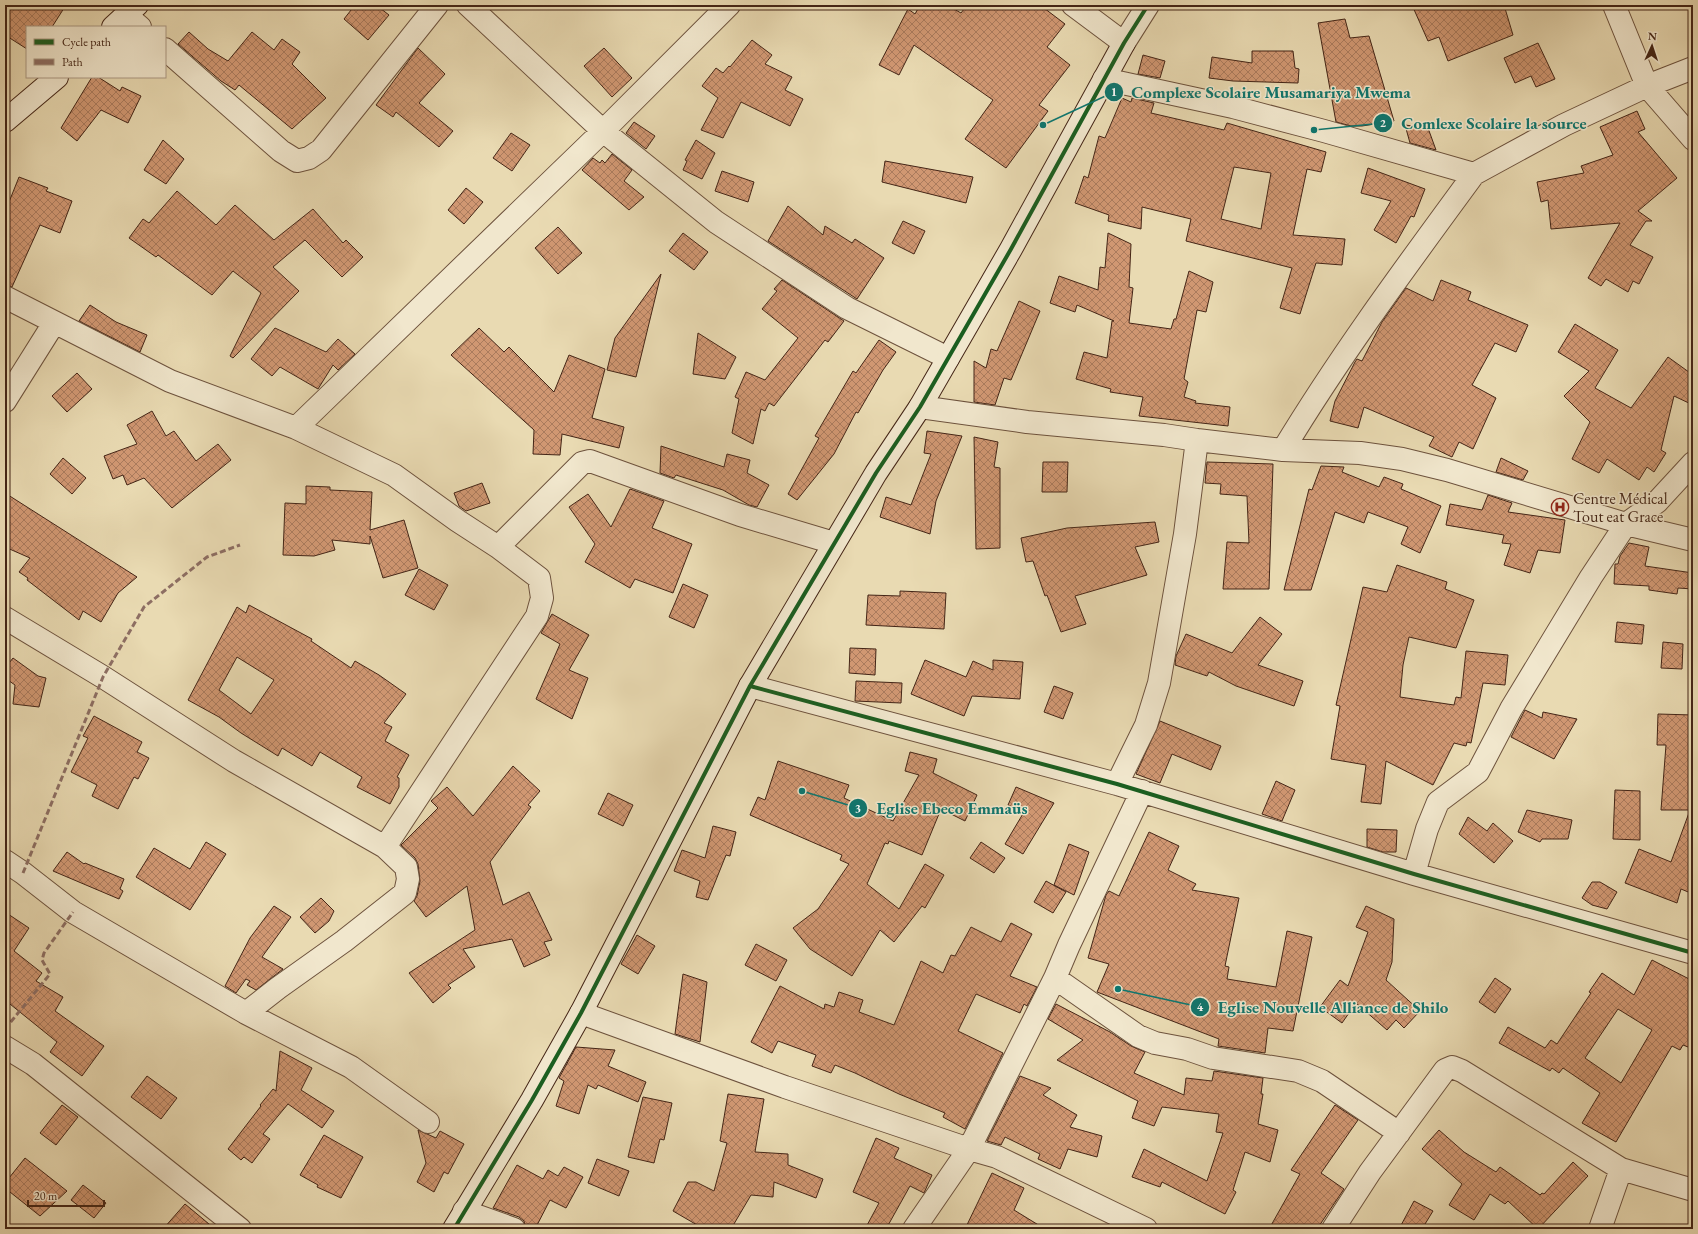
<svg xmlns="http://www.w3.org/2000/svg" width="1698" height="1234" font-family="'EB Garamond',serif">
	<defs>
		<pattern id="building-cross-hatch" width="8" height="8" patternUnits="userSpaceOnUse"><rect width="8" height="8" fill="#d09772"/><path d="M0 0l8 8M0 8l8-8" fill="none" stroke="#aa7b5d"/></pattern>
	</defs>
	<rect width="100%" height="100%" fill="#e9dab2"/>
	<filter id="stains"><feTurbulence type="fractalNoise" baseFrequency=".005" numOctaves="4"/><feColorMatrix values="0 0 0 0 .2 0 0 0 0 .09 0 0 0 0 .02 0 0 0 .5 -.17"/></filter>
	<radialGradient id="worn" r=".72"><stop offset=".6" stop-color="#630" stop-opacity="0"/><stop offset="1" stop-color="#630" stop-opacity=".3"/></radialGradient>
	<path fill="url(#building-cross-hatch)" stroke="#442516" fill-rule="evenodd" d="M5 5H66L52 27H27V49L5 35Z
		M355 5H376L389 15 368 40 344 19Z
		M920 5H947L961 13 967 5H1040L1065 24 1047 47 1070 65 1039 105 1048 111 1006 168 965 139 993 100 914 45 899 75 879 65 908 9 915 14Z
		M1412 5H1504L1513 35 1448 61 1439 37 1428 41Z
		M1345 19 1350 38 1369 36 1394 121 1362 126H1351L1336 122 1318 23Z
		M189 32 208 49 228 61 252 32 274 50 282 39 300 52 292 64 326 98 292 129 239 85 235 90 221 81 178 44Z
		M752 40 772 55 765 64 792 77 785 90 803 99 790 126 741 102 723 138 701 130 718 98 702 86 716 68 723 73 729 66 730 67Z
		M1538 43 1555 79 1536 87 1531 76 1515 83 1504 58Z
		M418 48 445 74 419 103 453 131 439 147 396 112 393 117 376 105Z
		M604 48 632 78 612 97 584 66Z
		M1252 51H1293L1295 68 1299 69 1298 83 1233 81 1209 78 1212 57 1252 63Z
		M1143 55 1165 61 1160 78 1138 74Z
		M92 77H98L120 91 122 87 141 96 128 123 101 110 77 141 61 128Z
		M1122 98 1131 102 1132 98 1154 103 1151 113 1224 130 1227 123 1326 152 1321 172 1307 169 1293 235 1345 239 1342 265 1316 263 1300 314 1280 308 1292 268 1186 241 1191 219 1142 207 1141 229 1108 221 1109 215 1075 203 1084 176 1088 178 1099 136 1105 138ZM1234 167 1271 173 1261 229 1221 219Z
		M1637 111 1645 129 1638 132 1677 178 1638 211 1652 221H1646L1630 245 1653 257 1639 284 1633 281 1628 292 1606 279 1601 286 1588 278 1620 223 1551 229 1548 200 1541 202 1537 182 1584 173 1581 166 1613 155 1600 127Z
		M634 122 655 136 646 149 626 133Z
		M1405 125 1428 128 1436 150 1410 143Z
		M511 133 530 145 512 171 493 158Z
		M163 140 184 159 166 184 144 170Z
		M696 140 715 153 702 179 683 170 687 161 685 160Z
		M612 154 632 170 624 181 644 197 629 210 582 170 593 158 600 163 602 160 605 163Z
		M885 161 973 177 966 203 882 182Z
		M1368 168 1425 189 1414 217 1411 216 1396 243 1374 230 1391 201 1361 193Z
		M722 171 754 182 748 202 715 191Z
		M19 177 48 188 46 191 72 201 60 233 40 225 12 287 5 285V212Z
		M466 188 483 202 464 224 448 210Z
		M177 191 216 225 235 205 274 240 313 209 343 243 346 240 363 257 342 277 305 240 273 267 299 291 233 358 230 356 261 293 233 271 212 295 158 255 156 257 129 238 143 219 149 223Z
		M788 206 823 235 825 226 852 243 855 239 884 258 857 299 768 241Z
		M903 221 925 231 914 254 892 243Z
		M558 227 582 253 558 274 535 248Z
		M683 233 708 252 694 270 669 251Z
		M1108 233 1131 244 1129 287 1133 288 1129 323 1171 329 1174 319H1176L1189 271 1213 282 1206 312 1197 310 1184 379 1188 382 1184 397 1196 401 1195 403 1230 407 1228 426 1139 416 1143 397 1110 392 1111 389 1076 379 1084 352 1107 358 1112 321H1114L1077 305 1075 312 1050 303 1059 276 1098 290 1100 267 1105 268Z
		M661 274 636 377 607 370 615 338Z
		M782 280 844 321 828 342 825 340 774 406 769 403 765 411 761 409 753 444 732 433 739 399 735 397 746 372 765 380 798 338 762 309 777 291 774 289Z
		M1441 280 1471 292 1468 300 1528 325 1516 352 1495 343 1472 385 1496 398 1473 449 1459 442 1452 457 1429 446 1434 437 1364 407 1358 428 1330 421 1335 401 1355 362 1357 359 1362 361 1382 322 1406 288 1433 301Z
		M1019 301 1040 311 1011 380 1004 378 995 405 974 402V361L986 368 991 349 997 351Z
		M90 305 116 322 147 335 140 352 79 321Z
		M1575 324 1618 350 1595 388 1631 408 1668 357 1693 375V405L1674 396 1661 450 1666 453 1654 472 1647 467 1639 480 1607 459 1599 473 1572 459 1590 422 1564 396 1589 371 1558 352Z
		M275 328 326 352 338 339 355 354 338 370 333 365 318 389 280 367 272 376 251 359Z
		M479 328 504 352 509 347 554 392 569 355 605 369 592 418 624 427 619 448 562 434 560 455 533 454 534 430 451 355Z
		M698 333 736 357 725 379 693 374Z
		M879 340 896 352 883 370 858 413 856 412 834 454 797 500 788 494 819 438 815 436 853 371 856 373Z
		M77 373 92 389 67 412 52 396Z
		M152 411 166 436 174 431 196 461 218 444 231 460 172 508 144 478 127 485 123 475 113 479 104 456 137 444 127 425Z
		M927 431 962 436 936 501 930 534 880 517 886 497 911 505 931 454 924 453Z
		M974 437 998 442 994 467 1000 468V548L976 549Z
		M661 446 724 467 727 454 750 460 747 473 769 485 757 507 749 505 723 490 676 475 674 478 660 473Z
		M63 458 86 478 72 494 50 474Z
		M1501 458 1528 471 1523 480 1496 472Z
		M1043 462H1068L1067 492H1042Z
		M1207 462 1273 464 1269 589H1223L1227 542 1249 543 1247 496 1220 494 1221 484 1205 483Z
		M1321 466 1344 467 1342 472 1379 487 1384 477 1403 484 1401 489 1441 506 1420 553 1401 544 1408 527 1368 512 1364 523 1335 512 1311 590H1284L1309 489 1312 490Z
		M482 483 490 503 466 511 459 506 454 493Z
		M306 486 330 487V490L372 492 370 530 404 520 418 568 383 578 370 536V544L332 540 335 550 314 556 283 555 285 503 306 504Z
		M630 489 664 501 652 528 692 544 673 593 635 579 630 588 585 562 595 544 569 507 588 494 611 527Z
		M5 493 137 577 118 593 101 622 83 611 79 620 27 580 28 578 19 572 30 558 5 547Z
		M1488 495 1512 503 1508 512 1565 520 1560 553 1538 550 1530 573 1504 565 1511 544 1502 543 1504 535 1446 525 1450 504 1482 510Z
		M1155 522 1159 542 1135 547 1147 575 1075 596 1086 624 1061 632 1047 595 1045 596 1033 561 1026 562 1021 538 1067 528Z
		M1629 543 1649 547 1645 566 1693 573V589L1678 588 1677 594 1649 590V586L1614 584 1615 564H1618L1620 556Z
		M1397 565 1447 582 1445 589 1474 600 1456 648 1409 637 1403 665 1400 697 1454 705 1456 697 1461 698 1466 651 1508 655 1505 685 1483 683 1471 743 1467 742 1466 746 1454 743 1433 785 1386 761 1381 804 1361 802 1366 765 1331 759 1340 706 1336 705 1363 587 1387 592Z
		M419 569 448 585 434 610 405 595Z
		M683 584 708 595 694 628 669 617Z
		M900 591 946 593 944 629 866 625 868 595 900 596Z
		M249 605 312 639 311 641 351 668 355 661 379 675 406 694 384 723 392 727 385 741 409 755 397 777 399 778V787L390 804 357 787 362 777 320 752 312 766 282 748 278 756 241 733 219 717 188 700 237 607 246 613ZM237 657 274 680 251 714 219 690Z
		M552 614 589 635 569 670 588 678 572 719 536 699 560 644 541 633Z
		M1260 617 1282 634 1258 665 1303 681 1294 706 1236 686 1209 672 1207 676 1175 665 1176 656 1186 634 1232 653Z
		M1617 622 1644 625 1642 644 1615 642Z
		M1663 642 1683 644 1682 669 1661 668Z
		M850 648 876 649 875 675 849 673Z
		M13 658 38 676 46 678 39 707 13 704 15 685 5 678V668Z
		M925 660 966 677 973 661 993 670V660L1023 662 1020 699 972 696 964 716 911 694Z
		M856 681 902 683 901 703 855 701Z
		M1054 686 1073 693 1063 719 1044 712Z
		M1525 710 1542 718 1543 712 1577 719 1554 759 1511 737Z
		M1658 714 1693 715V894L1681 889 1677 903 1625 883 1639 849 1671 862 1690 810H1661L1666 745H1657Z
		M94 716 142 742 137 752 149 758 138 779 134 777 118 809 92 796 97 785 71 772 88 738 83 736Z
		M1160 721 1221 746 1211 770 1172 754 1160 783 1136 774Z
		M910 752 937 759 933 773 977 795 965 821 941 809 922 855 889 841 888 844 885 843 867 884 899 909 925 864 944 875 925 908 922 906 894 942 880 930 852 976 810 949 793 928 818 909 849 864 840 860 842 855 750 815 758 797 765 800 778 761 849 785 844 798 893 821 919 775 905 771Z
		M513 766 540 791 528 805 531 807 490 862 503 905 529 892 552 940 544 942 550 955 524 967 512 939 463 949 475 967 448 985 451 988 433 1003 409 973 475 930 467 886 426 917 414 901 417 896 420 881 418 864 415 858 401 845 438 808 431 801 447 787 473 816Z
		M1276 781 1295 790 1282 821 1262 814Z
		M1016 787 1054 803 1023 854 1005 844 1024 812 1008 805Z
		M1615 790 1640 791V840L1613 839Z
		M608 793 633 805 623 826 598 814Z
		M1527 810 1572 820 1568 839H1542L1540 842 1518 832Z
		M1468 817 1487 831 1493 823 1513 841 1494 863 1459 834Z
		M713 826 736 832 730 856 726 855 708 900 696 897 700 881 674 871 682 850 705 858Z
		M1367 829 1397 830 1396 852H1383L1367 847Z
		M1149 832 1179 846 1168 870 1196 884 1192 890 1239 898 1225 966 1229 967 1227 979 1276 987 1287 931 1312 937 1293 1031 1268 1028 1265 1053 1218 1046 1219 1039 1097 992 1109 964 1088 958 1106 895 1109 891 1119 896Z
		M206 842 226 854 190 910 136 877 154 848 190 869Z
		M981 842 1005 858 994 873 970 858Z
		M1069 844 1089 852 1074 895 1054 885Z
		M67 852 84 864 85 863 124 879 120 889 123 891 119 899 53 871Z
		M1046 881 1066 892 1053 913 1034 902Z
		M1592 882H1600L1617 892 1607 909 1592 905 1582 898Z
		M321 898 334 911 329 921 315 933 300 917Z
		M274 906 291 917 262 957 283 969 256 990 247 985 250 981 246 979 236 993 225 986 250 938Z
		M1366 906 1394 919 1392 962 1386 980 1420 1011 1404 1028 1396 1020 1387 1030 1356 1003 1342 1023 1320 1007 1340 980 1348 986 1368 932 1356 927Z
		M5 912 29 928 14 951 42 973 36 981 63 997 55 1011 104 1046 82 1076 50 1052 57 1042 5 1000Z
		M1011 923 1032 934 1010 976 1037 987 1027 1006 1024 1004 1020 1013 976 994 958 1031 1003 1053 965 1129 943 1117 945 1113 899 1094 855 1073 835 1065 831 1073 812 1066 816 1055 778 1041 772 1053 751 1042 780 986 824 1009 825 1004 834 1007 839 992 863 1000 859 1012 894 1025 921 961 943 973 951 955 955 956 971 927 1001 942Z
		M637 935 655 946 638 974 621 964Z
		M756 944 787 960 776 981 745 965Z
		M1652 960 1693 981V1049L1683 1045 1680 1050 1672 1046 1616 1142 1582 1123 1600 1093 1563 1068 1559 1073 1552 1068 1550 1071 1499 1043 1508 1027 1545 1048 1551 1040 1557 1044 1591 993 1589 992 1602 973 1634 995ZM1618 1009 1652 1030 1621 1083 1585 1058Z
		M683 974 707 982 700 1042 675 1034Z
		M1495 978 1511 989 1495 1013 1479 1002Z
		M1056 1004 1110 1032 1131 1046 1145 1052 1134 1073 1184 1095 1186 1078 1212 1081 1214 1071 1263 1078 1261 1094H1263L1258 1124 1278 1130 1270 1162 1245 1152 1233 1190 1236 1192 1225 1214 1162 1182 1160 1187 1132 1177 1144 1149 1207 1181 1223 1133 1216 1132 1219 1114 1162 1107 1154 1126 1132 1118 1138 1101 1057 1060 1083 1040 1048 1019Z
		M576 1047 615 1050 608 1066 646 1082 638 1102 598 1085 596 1089 588 1085 579 1114 556 1106 564 1081 559 1078Z
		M280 1051 312 1068 301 1090 334 1111 322 1128 288 1104 263 1134 270 1139 252 1163 244 1157 241 1160 228 1149 261 1106 260 1105 273 1089 276 1091Z
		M147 1076 177 1098 161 1119 131 1097Z
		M1020 1076 1051 1088 1043 1095 1077 1115 1070 1127 1102 1136 1097 1157 1068 1149 1060 1169 1038 1159 1040 1154 1005 1137 1001 1145 987 1141Z
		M728 1094 764 1099 755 1152 788 1154V1165L823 1179 816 1198 774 1182 773 1197 751 1195 731 1229H704L673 1211 688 1182H696L714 1191 727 1143 720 1141Z
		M643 1097 672 1103 664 1140 660 1139 654 1163 628 1157Z
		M62 1105 78 1117 56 1145 40 1133Z
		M1335 1105 1358 1120 1321 1173 1344 1189 1317 1229H1269L1300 1174 1291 1170Z
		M418 1130 436 1138 440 1131 464 1144 448 1174 444 1172 434 1192 417 1182 426 1163Z
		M1439 1130 1464 1152 1496 1172 1500 1167 1540 1195 1542 1193 1544 1194 1573 1162 1588 1176 1538 1229 1508 1201 1505 1204 1490 1194 1474 1220 1449 1205 1462 1184 1422 1149Z
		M324 1135 363 1157 341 1198 317 1187 318 1185 300 1175Z
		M876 1138 899 1148 894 1158 932 1175 924 1193 910 1186 886 1229H865L879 1203 853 1192Z
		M25 1158 67 1191 40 1216 5 1188V1183Z
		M597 1159 629 1171 619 1196 588 1183Z
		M517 1165 543 1179 548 1170 558 1176 564 1167 583 1177 566 1208 550 1200 535 1229H526L524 1221 519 1217 493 1208Z
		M992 1173 1024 1188 1014 1210 1045 1229H965Z
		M83 1185 106 1203 94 1218 71 1200Z
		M1414 1201 1433 1211 1422 1229H1399Z
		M185 1204 215 1229H163Z"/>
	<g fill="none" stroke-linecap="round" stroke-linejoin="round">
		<defs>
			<path id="street" d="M468 5 603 131 716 222 847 308 948 358
				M1073 5 1124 43 1148 5
				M1614 5 1647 86 1693 139
				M126 15 140 27
				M165 49 281 151 297 161 309 158 321 150 437 5
				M1104 79 1233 107 1324 131 1474 174 1564 125 1647 86 1693 68
				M5 297 170 381 296 428 603 131 729 5
				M5 401 54 323
				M920 407 1027 422 1164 435 1197 440 1283 450 1360 453 1402 459 1447 470 1626 524 1693 540
				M296 428 394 475 458 521 498 547 582 463 590 461 740 515 834 543
				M1283 450C1341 354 1408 264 1474 174
				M5 618 103 677 234 761 385 847
				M750 686 1117 784 1414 874 1693 953
				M1117 784 1146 725 1159 683 1185 534 1197 440
				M5 861 23 873 73 912 246 1013 351 1067 428 1122
				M1414 874 1427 829 1438 802 1478 772 1511 709 1591 577 1626 524 1657 502 1693 463
				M1055 978 1138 1036 1155 1043 1187 1049 1213 1058 1298 1071 1322 1081 1399 1133
				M246 1013 278 988 344 941 405 893 408 879 406 867 385 847 537 616 542 598 539 578 498 547
				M581 1013 785 1087 969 1149 997 1157 1146 1229
				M5 1047 33 1064 240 1229
				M464 1211 514 1229
				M914 1229 969 1149 1055 978 1069 945 1142 791
				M1333 1229 1370 1172 1445 1070 1452 1067 1462 1071 1621 1169
				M1600 1229 1621 1169 1693 1190"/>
			<path id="secondary" d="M113 27 137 5
				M5 121 57 77
				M454 1229 532 1100 581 1013 750 686 876 473 920 407 1011 249 1124 43"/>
		</defs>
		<use href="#street" stroke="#6d523d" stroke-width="24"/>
		<use href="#secondary" stroke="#442516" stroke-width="24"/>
		<use href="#street" stroke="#f1e7cd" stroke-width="22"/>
		<use href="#secondary" stroke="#f1e7cd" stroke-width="22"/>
		<path stroke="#8d6e63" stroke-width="3" stroke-dasharray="6 3" stroke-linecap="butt" d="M23 873 103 677 144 607 207 557 240 545
			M5 1029 50 974 42 960 44 953 73 912"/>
		<defs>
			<path id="cycleway" d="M750 686 1117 784 1414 874 1693 953
				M454 1229 532 1100 581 1013 750 686 876 473 920 407 1011 249 1124 43 1148 5"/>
		</defs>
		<use href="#cycleway" stroke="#f1e7cd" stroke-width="6"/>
		<use href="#cycleway" stroke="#1b5e20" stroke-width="4"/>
	</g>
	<defs>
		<symbol id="hospital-ring" viewBox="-11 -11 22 22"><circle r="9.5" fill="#f1e7cd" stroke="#8f2418" stroke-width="1.5"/><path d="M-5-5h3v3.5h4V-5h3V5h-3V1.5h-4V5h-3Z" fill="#8f2418"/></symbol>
	</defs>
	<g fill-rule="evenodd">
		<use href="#hospital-ring" x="1550" y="497" width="20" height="20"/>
	</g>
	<g text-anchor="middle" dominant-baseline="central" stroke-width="3" stroke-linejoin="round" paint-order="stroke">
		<g font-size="16" fill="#442516" stroke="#f1e7cd" text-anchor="start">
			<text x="1573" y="498">Centre Médical<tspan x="1573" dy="18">Tout eat Grace</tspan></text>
		</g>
	</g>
	<path fill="none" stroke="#0f766e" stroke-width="1.5" d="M1043 125L1114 92M1314 130L1383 123M802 791L858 808M1118 989L1200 1007"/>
	<g fill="#0f766e" stroke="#f1e7cd" stroke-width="1.5">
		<circle cx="1043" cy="125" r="4"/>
		<circle cx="1314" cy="130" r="4"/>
		<circle cx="802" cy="791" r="4"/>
		<circle cx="1118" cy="989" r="4"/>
		<circle cx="1114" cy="92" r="10"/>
		<circle cx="1383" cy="123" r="10"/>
		<circle cx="858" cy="808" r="10"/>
		<circle cx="1200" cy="1007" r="10"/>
	</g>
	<g font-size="12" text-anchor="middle" font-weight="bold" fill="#fff">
		<text x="1114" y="96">1</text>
		<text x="1383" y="127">2</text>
		<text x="858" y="812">3</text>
		<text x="1200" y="1011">4</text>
	</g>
	<g font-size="17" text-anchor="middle" font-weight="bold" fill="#0f766e" stroke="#f1e7cd" stroke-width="3" stroke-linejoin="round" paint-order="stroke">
		<text x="1271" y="98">Complexe Scolaire Musamariya Mwema</text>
		<text x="1494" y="129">Comlexe Scolaire la source</text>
		<text x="952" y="814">Eglise Ebeco Emmaüs</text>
		<text x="1333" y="1013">Eglise Nouvelle Alliance de Shilo</text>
	</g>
	<rect width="1698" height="1234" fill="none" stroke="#e9dab2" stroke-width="20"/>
	<rect x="6" y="6" width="1686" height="1222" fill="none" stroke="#442516" stroke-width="2"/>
	<rect x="10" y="10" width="1678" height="1214" fill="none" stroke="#442516"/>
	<rect x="26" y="26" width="140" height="52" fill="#f1e7cd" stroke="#ac9984"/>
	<rect x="34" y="39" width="20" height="6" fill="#1b5e20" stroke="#ac9984"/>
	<text x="62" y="46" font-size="12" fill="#442516">Cycle path</text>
	<rect x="34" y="59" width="20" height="6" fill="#8d6e63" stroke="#ac9984"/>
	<text x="62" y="66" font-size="12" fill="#442516">Path</text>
	<g transform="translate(1652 46) rotate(3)" stroke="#f1e7cd" stroke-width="3" paint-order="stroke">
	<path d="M0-3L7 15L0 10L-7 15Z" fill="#442516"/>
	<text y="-6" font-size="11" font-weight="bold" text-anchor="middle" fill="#442516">N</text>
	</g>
	<path d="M28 1200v6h76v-6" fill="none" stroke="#442516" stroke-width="2"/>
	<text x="34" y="1200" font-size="12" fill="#442516" stroke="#f1e7cd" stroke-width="3" paint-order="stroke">20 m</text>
	<rect width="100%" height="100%" filter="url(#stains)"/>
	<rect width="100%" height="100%" fill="url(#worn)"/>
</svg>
